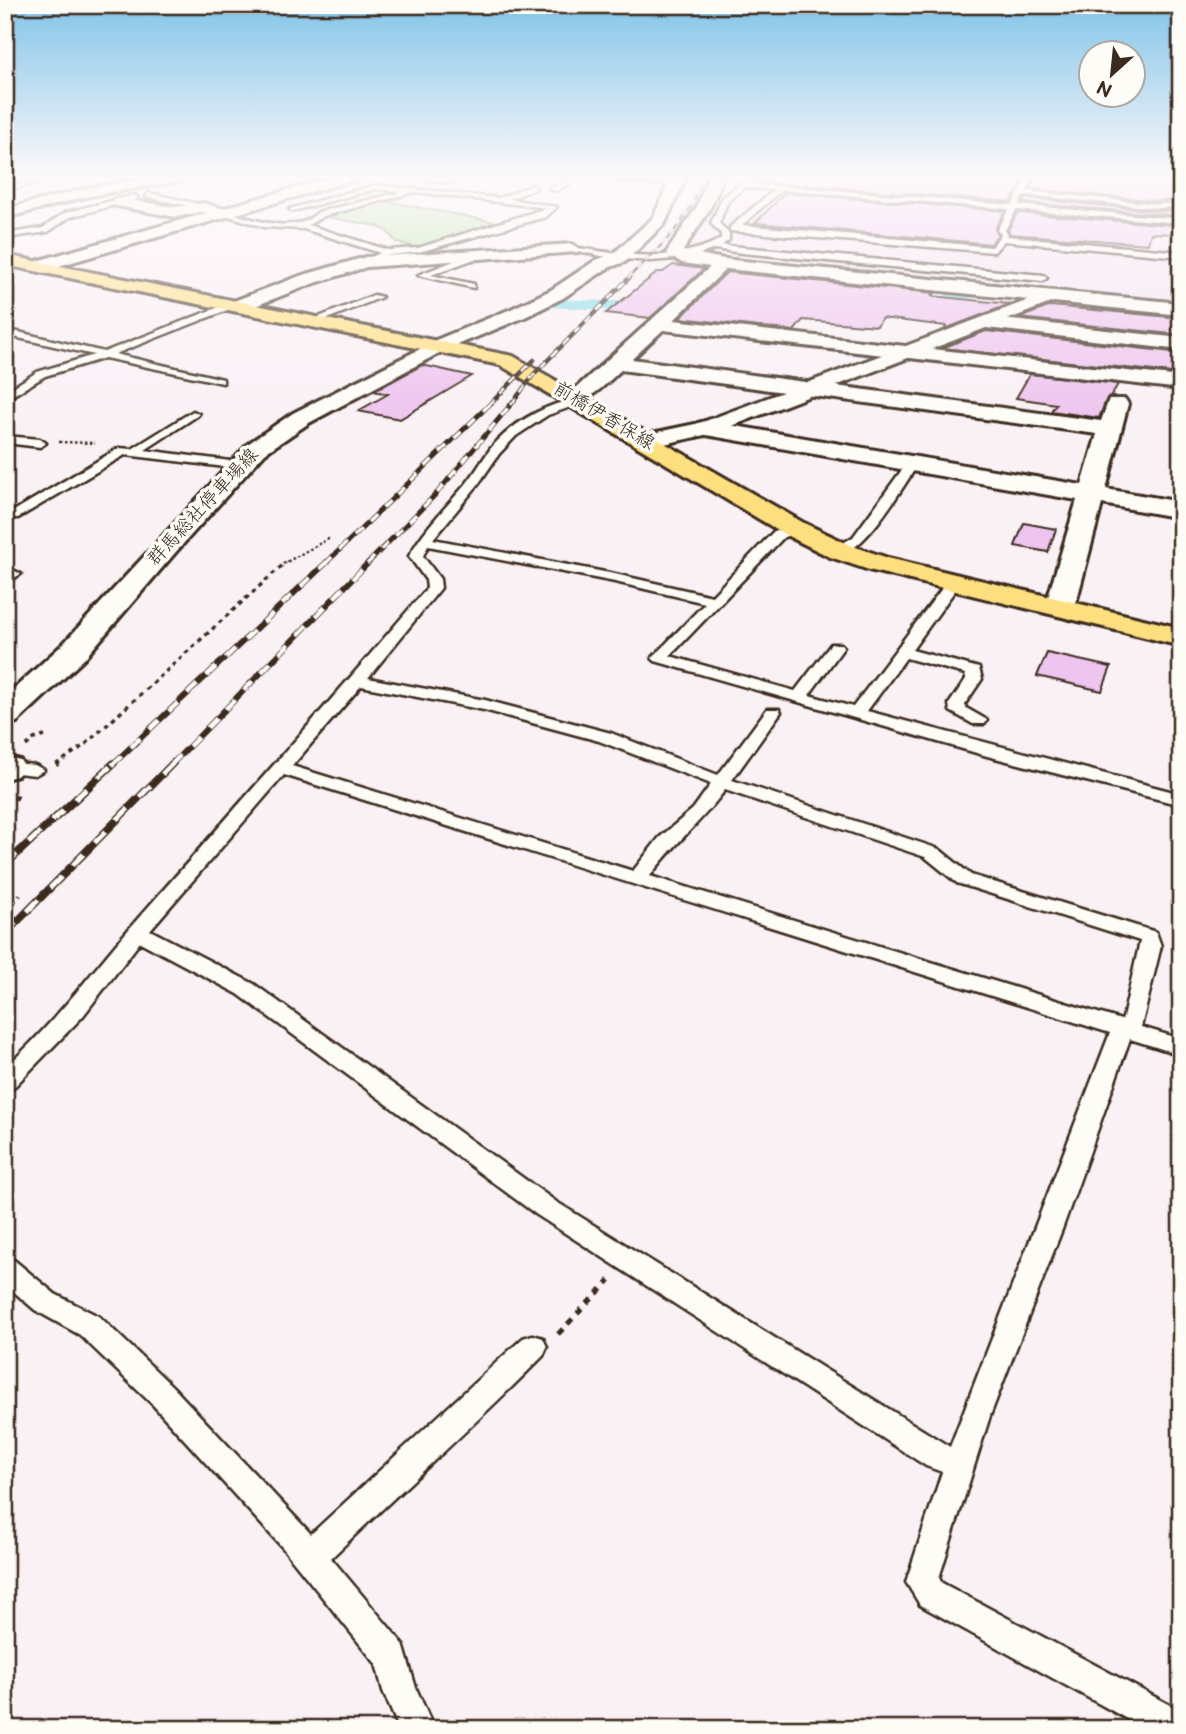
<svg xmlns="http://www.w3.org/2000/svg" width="1186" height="1734" font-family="'Balsamiq Sans','Klee One',sans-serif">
	<rect width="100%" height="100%" fill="#faf1f5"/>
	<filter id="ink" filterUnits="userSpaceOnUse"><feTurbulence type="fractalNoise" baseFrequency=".0143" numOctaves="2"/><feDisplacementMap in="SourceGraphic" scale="14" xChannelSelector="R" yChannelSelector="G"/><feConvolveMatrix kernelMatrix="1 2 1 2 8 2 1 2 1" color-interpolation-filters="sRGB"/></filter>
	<g filter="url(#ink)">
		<path fill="#f6e4f3" d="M721 177H1181V304L723 262 680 252 697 232 708 211Z"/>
		<path fill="#b2e1a1" stroke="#768660" stroke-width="2" d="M386 201 495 222 500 226 419 248 396 242 387 231 377 226 322 216 358 205Z"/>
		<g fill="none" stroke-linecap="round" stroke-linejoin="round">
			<path fill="#6c9598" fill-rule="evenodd" d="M190 177H197L173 182 171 181Z"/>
			<path fill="#8cdce9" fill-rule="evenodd" d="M967 290 975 295 973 298 913 313 905 308 907 305Z
				M554 299 672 303 680 308 672 313 548 307 546 304Z"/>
		</g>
		<path fill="#eec5ee" stroke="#3b2a1e" stroke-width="2" d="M812 177H1025L1011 202 803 185Z
			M1037 177H1181V200L1158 201 1030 189Z
			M785 193 1005 211 995 229 998 234 991 244 755 223Z
			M1026 198 1158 211 1181 210V216L1023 203Z
			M1017 213 1173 225 1171 234 1151 233 1148 244 1010 234 1008 230Z
			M673 265 704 269 650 318 606 313 658 272H663Z
			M727 272 935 293 932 296 1010 304 945 329 946 326 882 318 877 326 803 320 794 331 680 318Z
			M1051 306 1181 318V335L1019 318Z
			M986 331 1181 353V374L942 348Z
			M422 365 472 376 400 419 358 411 388 394 374 391Z
			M1030 374 1118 384 1111 396 1107 398 1099 418 1051 411 1056 404 1016 398Z
			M1024 523 1056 529 1048 552 1015 546Z
			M1047 653 1111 667 1102 691 1037 676Z"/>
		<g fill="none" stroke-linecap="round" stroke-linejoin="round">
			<defs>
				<path id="lane" d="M46 177H57L5 191V187Z
					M432 177H471L448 183 422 178Z
					M575 177H583L556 191 549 189Z
					M749 177H756L749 183 1012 205 1028 177H1034L1026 191 1158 204 1181 203V207L1158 208 1024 195 1019 205 1181 219V223L1016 210 1005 230 1008 236 1181 252V257L1004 241 994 252 730 231V227L774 190 745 187 728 201 719 223 729 234V240L722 245 1043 275 1047 278 1043 281 742 253 715 249 689 258 650 261 611 258 568 249 572 247C623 255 673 264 721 239V234L711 223 722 198ZM782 190 1009 209 997 230 1001 234 992 247 742 225Z
					M376 185 499 198 533 185 536 189 509 199 557 207 546 217 419 252 389 255 373 264 367 259 380 253 304 229 264 227 219 213 223 211C252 218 294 237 318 212L401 192 376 189 293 211 289 209ZM415 192 547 208 418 248 388 250 308 225 324 216Z
					M149 193 203 205 207 207 203 209 146 197Z
					M135 195 138 199 70 217 48 232 5 238V234L43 228 64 213Z
					M465 253H471L472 260 431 275 474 284V288L418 275 464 257Z
					M374 295 382 297 317 323 309 321Z
					M232 302 237 305 235 307 115 354 223 379V383L105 358 45 376 5 400V392L37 372 94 355 5 335V329L104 352Z
					M578 398 582 399V403L548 415 516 436 499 454 477 486 433 539 615 574 712 596 774 531 800 526V532L784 537 670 656 795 691 831 644H841L844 647 809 695 853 707 949 579H959L961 582 912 650 979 668 982 679 965 704 966 708 987 720 985 724H973L950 711 949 704 966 679 965 674 906 658 867 711 1181 794V805L987 756 655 661 652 658 655 655 705 603 615 582 428 546 423 556 440 579 441 588 368 678 485 700 611 733 718 775 767 709H779L781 712 732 780 939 849 971 875 1156 932 1161 946 1141 1027 1181 1039V1055L1130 1039 1063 1227 990 1416 939 1578 942 1583 1181 1711V1729H1145L920 1605 906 1582 942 1472 926 1466 537 1215 238 994 140 942 83 1016 13 1088 5 1090V1068C57 1021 96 966 142 914 238 805 333 699 427 588L426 580 409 556C424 529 446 507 466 484 475 473 482 460 491 448 513 422 544 405 578 398ZM361 686 484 710 599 741 711 784 693 809 659 838 633 871 292 766ZM284 775 1110 1033 950 1447 555 1201 254 984 150 930ZM725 790 925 857 957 883 1140 941 1123 1018 1121 1020 650 876C673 845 702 821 725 790Z
					M193 411 199 414 197 416 145 450 238 462 244 466 242 469 125 455 18 518H8L7 515 119 448 132 449Z
					M5 436 40 439 46 443 40 447 5 443Z
					M913 459 919 463C904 484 862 559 835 554V548L853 537 909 460Z
					M5 566 21 574 5 583Z
					M5 762 35 765 44 770 35 775 8 772H5Z
					M5 1257 14 1260 55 1294 100 1317 173 1387 311 1534 523 1338 533 1335 543 1338 547 1347 543 1356C475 1425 401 1490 331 1558L403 1644 416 1688 434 1729H399L383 1691 376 1664 282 1547 153 1405 80 1335 35 1310 5 1284Z"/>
				<path id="street" d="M155 177H187L180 181 89 196 5 218V209L88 188Z
					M610 177H685V180L665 223 625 262 608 268 563 298 525 317 445 350H431L428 346 431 342 511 309 551 290 596 260 613 254 653 218 668 184 617 181Z
					M708 177H722C716 205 698 226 683 251L729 260 731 264 674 320 1181 377V389L663 330 632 359 1101 421 1109 399H1125L1128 404 1106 489 1181 502V518L1102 504 1075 607 1070 613 1060 616 1050 613 1045 607 1077 500 706 435 698 433 695 428 698 423 706 421 1082 485 1097 434 621 370C604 385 587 407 562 401L559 396 562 391 577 387 710 267 682 263 666 253 696 208Z
					M117 198 175 207 203 203 228 210 231 213 223 218 202 212 175 217 112 205 110 202Z
					M572 244 580 249 578 252 367 267 312 284 245 310H231L229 306 231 302 300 276 366 257Z
					M984 317 1181 338V350L977 327 974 323Z"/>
				<path id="secondary" d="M333 177H355L353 180 45 270H33L30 266 33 262Z
					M723 259 1181 303V315L1053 302 714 433 646 448 638 446 634 441 638 436 700 423 1029 300 717 268 715 264 717 260Z
					M438 340 445 342 448 346 445 350 309 423 265 453 174 554 84 659 17 722 5 725V697L62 645 249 443 293 413Z
					M5 756 20 760 25 767 17 776 5 779Z"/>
				<path id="primary" d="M5 255 513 356 804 523 850 545 888 558 1181 628V646L869 570 830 557 786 535 500 365 5 265Z"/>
			</defs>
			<use href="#lane" stroke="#3b2a1e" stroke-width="5"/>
			<use href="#street" stroke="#3b2a1e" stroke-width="6"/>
			<use href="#secondary" stroke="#3b2a1e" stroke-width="6"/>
			<use href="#primary" stroke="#3b2a1e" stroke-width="6"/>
			<path stroke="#3b2a1e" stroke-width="2" stroke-dasharray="2 2" stroke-linecap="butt" d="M201 185 222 181"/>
			<path stroke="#3b2a1e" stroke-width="2.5" stroke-dasharray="2.5 2.5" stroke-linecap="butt" d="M59 442 95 443
				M283 564 330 538"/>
			<path stroke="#3b2a1e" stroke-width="3.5" stroke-dasharray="4.5 4.5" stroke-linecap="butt" d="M26 746 34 739 45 736
				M56 765 86 744 286 562"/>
			<path stroke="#3b2a1e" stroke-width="4.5" stroke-dasharray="5 5" stroke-linecap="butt" d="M56 765 59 763
				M5 802 16 798 19 791
				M5 910 20 895"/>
			<path stroke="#3b2a1e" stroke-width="5" stroke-dasharray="7 7" stroke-linecap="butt" d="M558 1334 610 1280"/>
			<use href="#lane" fill="#fdfcf7" fill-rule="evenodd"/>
			<use href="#street" fill="#fdfcf7" fill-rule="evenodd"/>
			<use href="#secondary" fill="#fdfcf7" fill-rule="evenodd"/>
			<use href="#primary" fill="#fedf80" fill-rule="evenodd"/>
			<defs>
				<path id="rail-far4" d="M628 278C661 245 690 223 703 177"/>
				<path id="rail-far3" d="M489 405 534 360
					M511 405 534 374 630 277"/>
				<path id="rail-far2" d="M325 564 491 403
					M367 564 437 493 512 403"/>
				<path id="rail-far1" d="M112 765 327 562
					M171 765 369 562"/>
				<path id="rail" d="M5 865 114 763
					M5 934 173 763"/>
			</defs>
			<use href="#rail-far4" stroke="#3b2a1e" stroke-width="2.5"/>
			<use href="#rail-far3" stroke="#3b2a1e" stroke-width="4.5"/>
			<use href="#rail-far2" stroke="#3b2a1e" stroke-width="5"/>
			<use href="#rail-far1" stroke="#3b2a1e" stroke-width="6"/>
			<use href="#rail" stroke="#3b2a1e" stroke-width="8"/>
			<use href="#rail-far4" stroke="#fdfcf7" stroke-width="2" stroke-dasharray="6" stroke-linecap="butt"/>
			<use href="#rail-far3" stroke="#fdfcf7" stroke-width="2.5" stroke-dasharray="8" stroke-linecap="butt"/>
			<use href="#rail-far2" stroke="#fdfcf7" stroke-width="3.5" stroke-dasharray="10" stroke-linecap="butt"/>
			<use href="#rail-far1" stroke="#fdfcf7" stroke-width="4.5" stroke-dasharray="13" stroke-linecap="butt"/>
			<use href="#rail" stroke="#fdfcf7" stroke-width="5" stroke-dasharray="16" stroke-linecap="butt"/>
		</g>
	</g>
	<linearGradient id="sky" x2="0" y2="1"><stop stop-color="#83c4e8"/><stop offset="0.42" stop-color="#fdf9fa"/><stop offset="1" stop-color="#fdf9fa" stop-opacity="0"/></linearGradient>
	<rect width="1186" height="420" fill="url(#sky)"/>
	<g text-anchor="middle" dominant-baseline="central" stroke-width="7" stroke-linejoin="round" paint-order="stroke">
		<g font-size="19" fill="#3b2a1e" stroke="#fdfcf7">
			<text transform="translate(604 416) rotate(31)">前橋伊香保線</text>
			<text transform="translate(203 507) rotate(-47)">群馬総社停車場線</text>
		</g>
	</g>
	<rect width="1186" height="1734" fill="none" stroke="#fdfcf7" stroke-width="28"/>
	<rect x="14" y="14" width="1158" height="1706" fill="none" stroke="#3b2a1e" stroke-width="2.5" filter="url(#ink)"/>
	<g transform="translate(1112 74) rotate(207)"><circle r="33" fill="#fdfcf7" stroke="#afa8a0" stroke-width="2"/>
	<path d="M0-5L12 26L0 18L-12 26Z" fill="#3b2a1e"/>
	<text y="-10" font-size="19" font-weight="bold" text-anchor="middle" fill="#3b2a1e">N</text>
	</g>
</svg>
